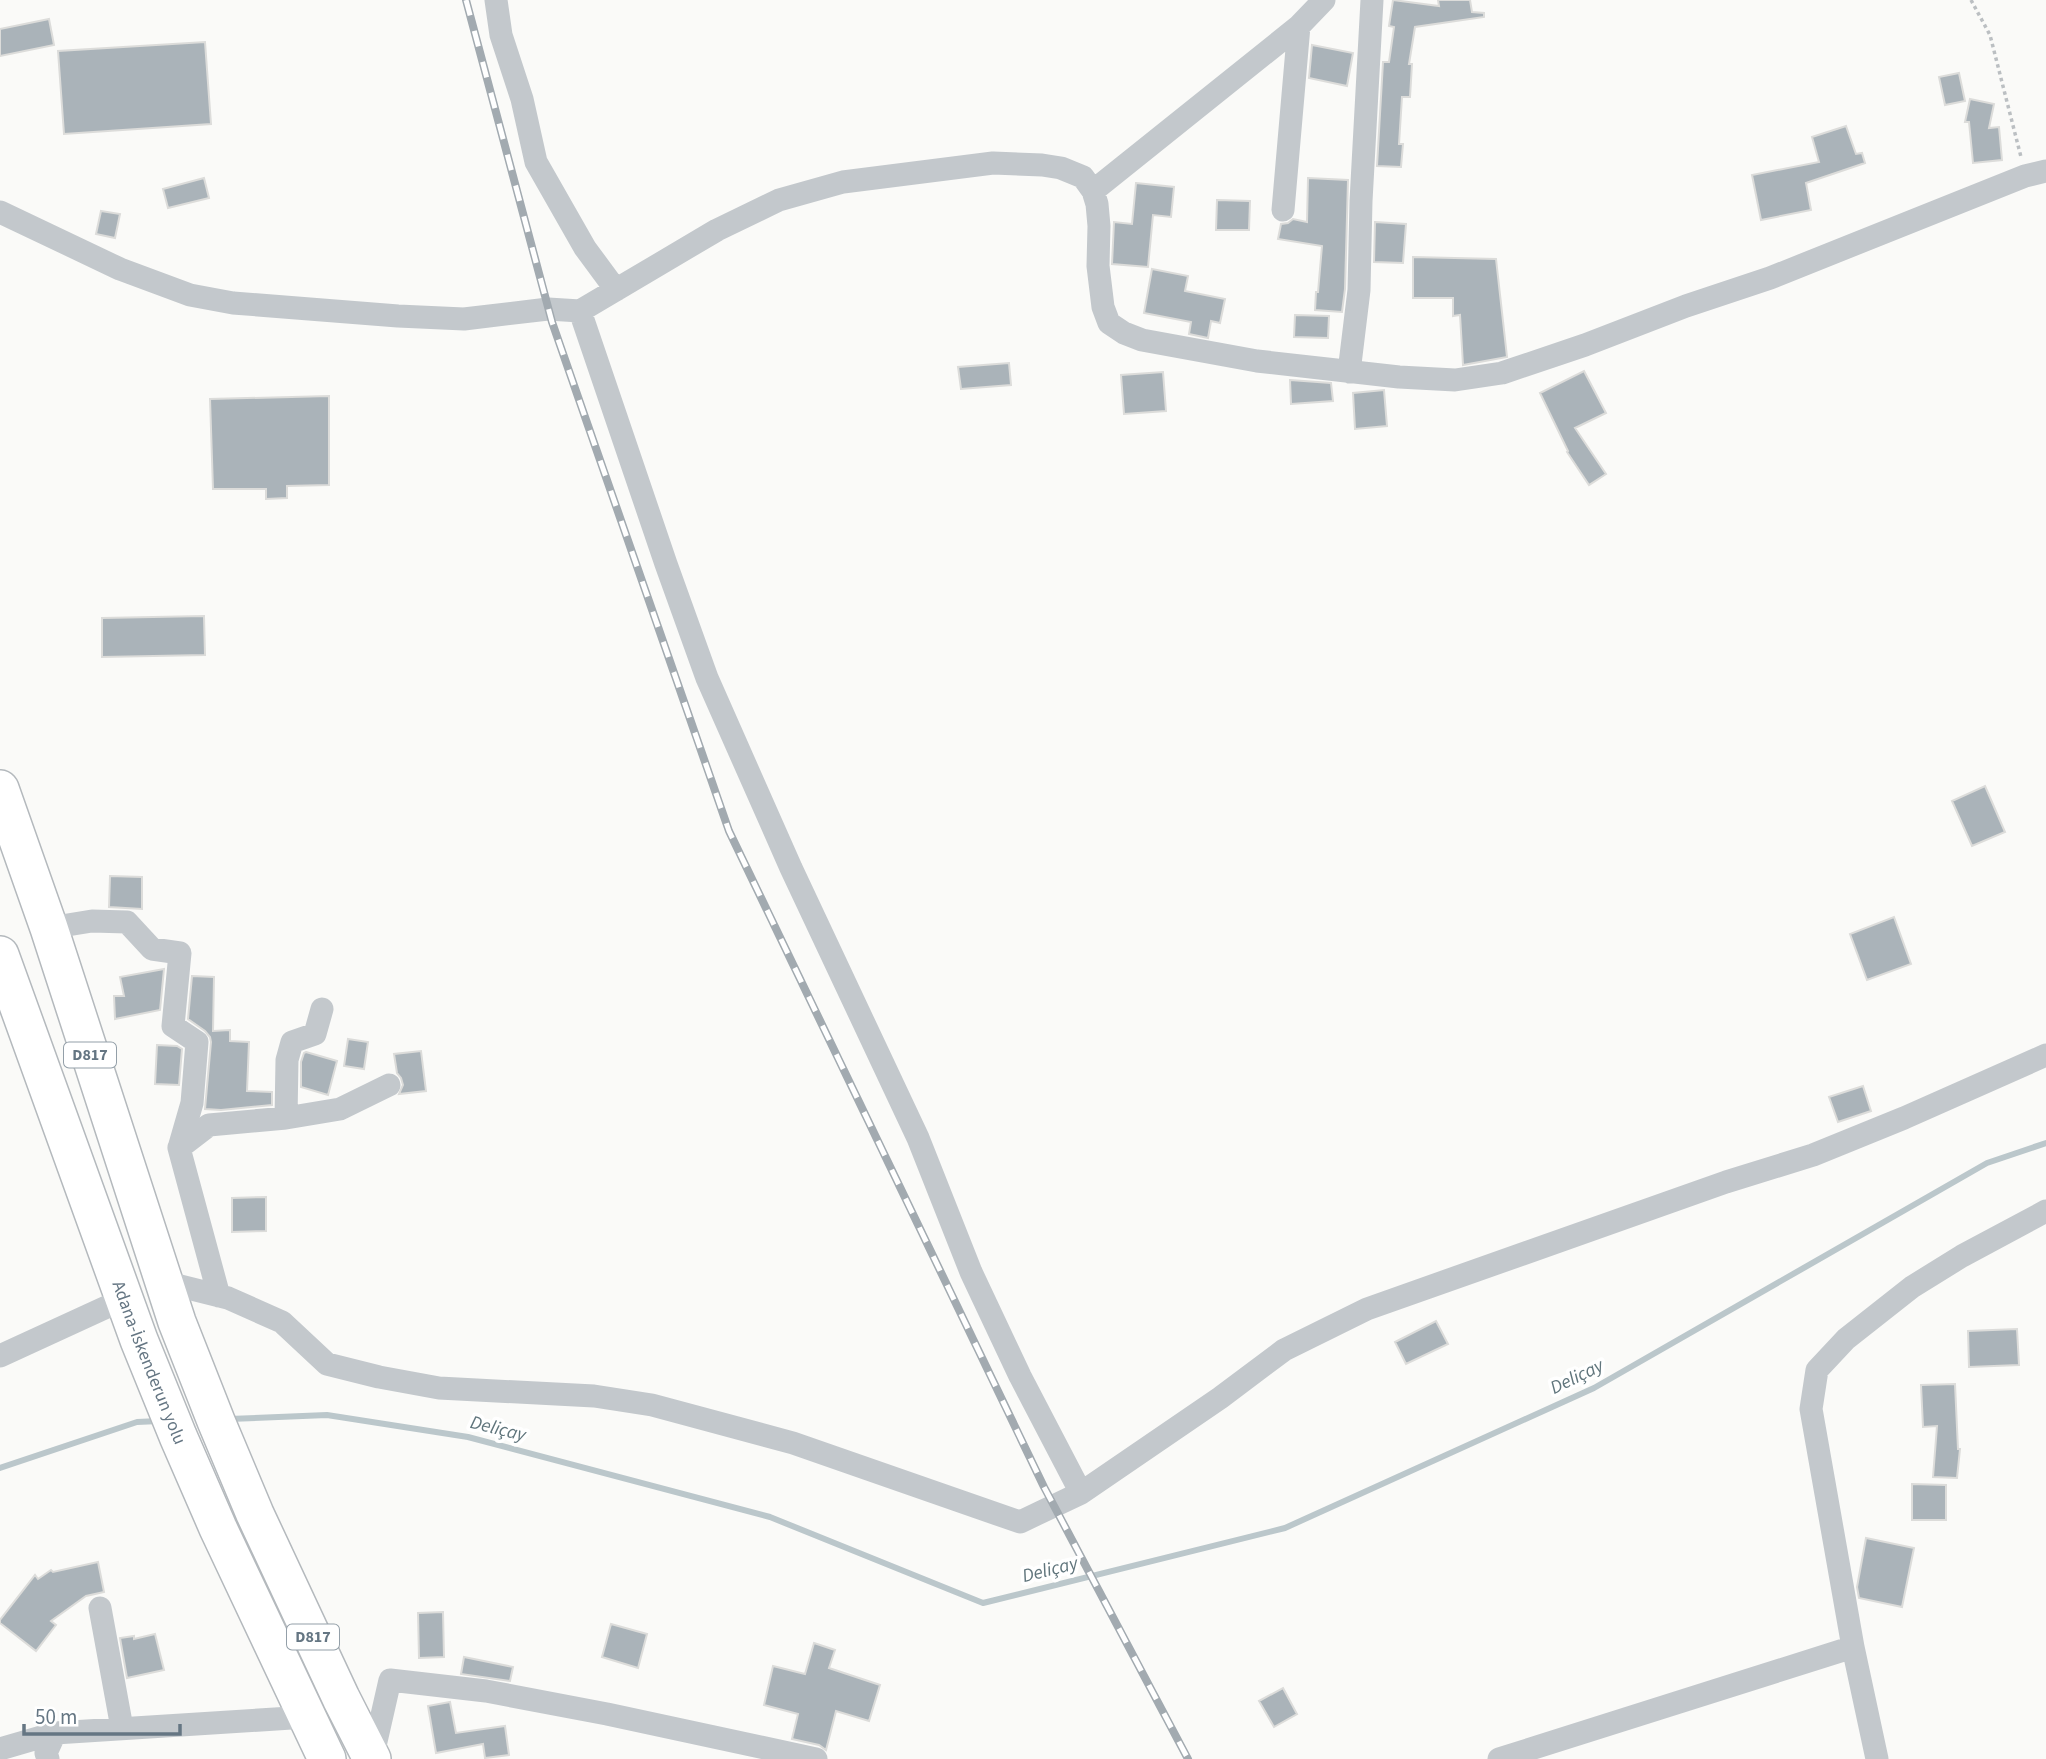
<svg xmlns="http://www.w3.org/2000/svg" width="2046" height="1759" font-family="'Source Sans 3',sans-serif">
	<rect width="100%" height="100%" fill="#fafaf8"/>
	<g fill="none" stroke-linecap="round" stroke-linejoin="round">
		<path stroke="#bbc7cb" stroke-width="6" d="M229 1419 327 1415 468 1437 770 1517 983 1603 1285 1528 1594 1388 1987 1163 2046 1143
			M0 1468 137 1422 159 1421"/>
	</g>
	<path fill="#aab3b9" stroke="#dcdcda" stroke-width="2" d="M1393 0 1439 6 1438 0H1470L1472 12 1484 13V17L1415 27 1409 64H1412L1410 97H1402L1399 144H1403L1401 167 1377 166 1383 62H1389L1394 27 1389 26Z
		M49 19 54 45 0 56V29Z
		M205 42 211 124 64 134 58 51Z
		M1312 45 1353 53 1347 86 1309 78Z
		M1959 73 1965 101 1945 105 1939 77Z
		M1970 99 1994 104 1989 128 1999 127 2002 160 1973 163 1969 122H1965Z
		M1846 126 1856 154 1862 153 1865 163 1806 183 1811 210 1761 220 1752 175 1819 162 1812 137Z
		M204 178 209 198 168 208 163 189Z
		M1308 178 1348 180 1345 289 1342 312 1315 310 1316 292H1318L1322 246 1278 239 1281 224 1288 223 1293 219 1307 222Z
		M1136 183 1174 187 1171 217 1153 215 1148 267 1112 264 1114 222 1132 224Z
		M1217 200 1250 201 1249 230H1216Z
		M101 211 120 214 115 238 96 234Z
		M1375 222 1406 224 1403 263 1374 262Z
		M1413 257 1496 259 1507 357 1463 365 1460 315 1453 316V298H1413Z
		M1152 269 1188 276 1185 291 1225 299 1220 323 1211 321 1208 338 1189 334 1191 322 1144 313Z
		M1295 315 1329 316 1328 338 1294 337Z
		M1009 363 1011 385 961 389 958 367Z
		M1584 371 1606 413 1575 428 1606 474 1589 485 1567 452 1568 451 1540 393Z
		M1163 372 1166 411 1124 414 1121 375Z
		M1290 380 1331 383 1333 401 1291 404Z
		M1384 390 1387 426 1355 429 1353 393Z
		M329 396V485L287 486V498L266 499V489H213L210 399Z
		M204 616 205 655 102 657V618Z
		M1985 786 2005 832 1972 846 1952 801Z
		M110 876 142 877V909L109 907Z
		M1894 917 1911 964 1867 980 1850 934Z
		M164 969 160 1010 115 1019 114 996H124L120 977Z
		M192 976 214 977 213 1031 230 1030V1041L249 1042 247 1091 272 1092V1105L221 1110 205 1109 211 1042 210 1037 205 1031 188 1019Z
		M348 1039 368 1042 364 1069 344 1066Z
		M157 1045 177 1046 182 1049 179 1085 155 1084Z
		M421 1051 426 1091 399 1094 403 1085 401 1078 397 1073 394 1054Z
		M306 1052 337 1061 328 1095 301 1087V1062L304 1053Z
		M1863 1086 1871 1111 1838 1122 1829 1097Z
		M266 1197V1231L232 1232V1198Z
		M1436 1321 1448 1344 1406 1364 1395 1342Z
		M2017 1329 2019 1365 1969 1367 1968 1331Z
		M1955 1384 1958 1449H1960L1957 1478 1933 1477 1937 1426 1923 1427 1921 1385Z
		M1912 1484 1946 1485V1520H1912Z
		M1866 1538 1914 1548 1902 1607 1859 1598 1857 1587Z
		M98 1562 104 1592 86 1596 51 1621 56 1625 36 1651 0 1623V1620L35 1575 38 1579 51 1570 53 1572Z
		M443 1612 444 1657 419 1658 418 1613Z
		M611 1624 647 1634 638 1668 602 1657Z
		M155 1634 164 1670 127 1678 120 1638 134 1636V1639Z
		M814 1643 835 1650 829 1668 880 1685 869 1721 836 1711 826 1750 819 1745 792 1739 798 1714 764 1705 773 1666 805 1674Z
		M464 1657 513 1667 510 1681 461 1674Z
		M1283 1688 1297 1714 1274 1727 1259 1701Z
		M450 1702 456 1733 505 1726 509 1755 485 1758 483 1744 436 1753 428 1706Z"/>
	<g fill="none" stroke-linecap="round" stroke-linejoin="round">
		<defs>
			<g id="trunk">
				<path d="M0 789 49 928 177 1322 216 1421 255 1514 341 1698 372 1759"/>
				<path id="s1" d="M0 955 139 1340 178 1436 218 1528 327 1759"/>
			</g>
		</defs>
		<use href="#trunk" stroke="#b4b9bd" stroke-width="40"/>
		<path stroke="#bbbfc2" stroke-width="3.5" stroke-dasharray="3.5 3.5" stroke-linecap="butt" d="M1971 0 1990 35 2021 157"/>
		<path stroke="#c3c8cc" stroke-width="23" d="M496 0 501 35 522 99 536 162 585 248 616 290
			M1093 191 1299 26 1324 0
			M1283 210 1299 26
			M0 212 120 269 190 295 233 303 398 316 464 319 548 309 580 311 717 230 779 200 843 182 993 163 1042 165 1061 168 1083 177 1093 191 1097 204 1099 226 1098 266 1103 307 1109 323 1124 333 1142 340 1257 361 1399 377 1455 380 1502 373 1585 345 1686 306 1770 278 2025 176 2046 171
			M580 311 666 564 707 678 791 868 918 1138 971 1272 1020 1376 1081 1493
			M1349 372 1359 290 1361 201 1372 0
			M49 928 92 921 127 922 152 949 180 953 173 1026 197 1042 192 1103 179 1148
			M286 1118 287 1060 292 1042 315 1034 322 1009
			M164 1282 228 1298 282 1322 327 1364 379 1377 439 1388 594 1396 652 1405 793 1443 1020 1522 1081 1493 1220 1398 1284 1350 1367 1309 1726 1182 1813 1155 1904 1118 2046 1055
			M219 1296 179 1148 209 1125 286 1118 340 1109 389 1085
			M0 1356 124 1299
			M100 1608 122 1728
			M1853 1647 1811 1409 1817 1370 1846 1339 1912 1287 1962 1256 2046 1211
			M0 1749 55 1733 307 1717
			M48 1759 46 1753 55 1733
			M372 1759 390 1680 486 1691 607 1714 816 1759
			M1499 1759 1853 1647 1877 1759"/>
		<use href="#trunk" stroke="#fff" stroke-width="37"/>
		<defs>
			<path id="rail" d="M466 0 552 322 729 831 1044 1487 1188 1759"/>
		</defs>
		<use href="#rail" stroke="#a2aab0" stroke-width="8"/>
		<use href="#rail" stroke="#fff" stroke-width="5" stroke-dasharray="16" stroke-linecap="butt"/>
	</g>
	<g text-anchor="middle" dominant-baseline="central" stroke-width="7" stroke-linejoin="round" paint-order="stroke">
		<g fill="#fff" stroke="#939fa8" stroke-width="2">
			<rect x="64" y="1042.5" width="52" height="25" rx="5"/>
			<rect x="287" y="1624.5" width="52" height="25" rx="5"/>
		</g>
		<g font-size="16" font-weight="bold" fill="#657683">
			<text x="90" y="1055">D817</text>
			<text x="313" y="1637">D817</text>
		</g>
		<g font-size="18" fill="#657683" stroke="#fff">
			<text stroke="none"><textPath href="#s1" startOffset="434">Adana-İskenderun yolu</textPath></text>
		</g>
		<g font-size="19" font-style="italic" fill="#60757c" stroke="#fff">
			<text transform="translate(1577 1377) rotate(-26)">Deliçay</text>
			<text transform="translate(498 1429) rotate(14)">Deliçay</text>
			<text transform="translate(1050 1570) rotate(-14)">Deliçay</text>
		</g>
	</g>
	<path d="M24 1724v10h156v-10" fill="none" stroke="#657683" stroke-width="3.5"/>
	<text x="35" y="1724" font-size="21" fill="#657683" stroke="#ffffff" stroke-width="5" paint-order="stroke">50 m</text>
</svg>
